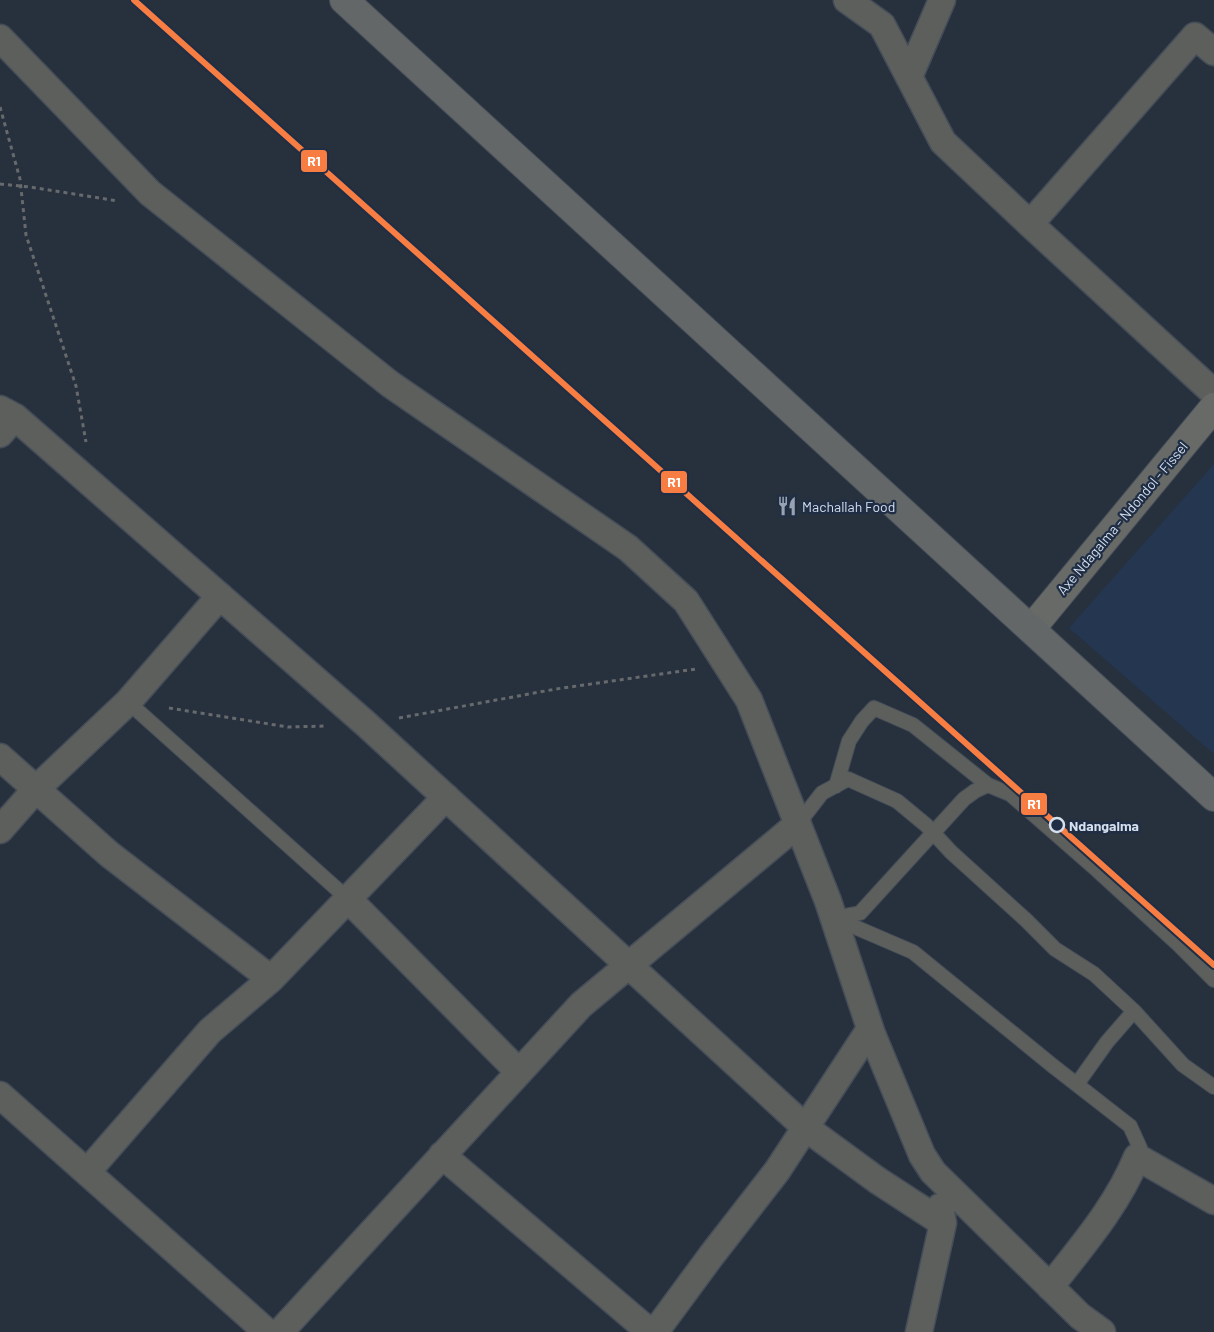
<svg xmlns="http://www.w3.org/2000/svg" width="1214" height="1332" font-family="Barlow,sans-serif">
	<rect width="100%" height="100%" fill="#27303d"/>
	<path fill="#243650" d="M1214 464V754L1069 628Z"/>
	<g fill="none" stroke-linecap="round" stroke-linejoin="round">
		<defs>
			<path id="lane" d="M128 702 348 899
				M836 786 849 741 862 721 874 708 913 725 988 785
				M798 824 822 793 848 779 897 801 926 825 951 852 1026 920 1055 949 1094 974 1134 1011 1183 1065 1214 1087
				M834 918 860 913 964 799 975 791 988 785 1010 794 1097 870 1178 944 1214 980
				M834 918 913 952 1053 1066 1130 1126 1140 1148 1137 1157
				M1077 1084 1107 1042 1134 1011"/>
			<path id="street" d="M847 0 882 25 943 142 1030 224 1214 393
				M0 38 150 193 390 384 628 548 686 601 749 700 828 901 872 1034 922 1155 933 1172 1080 1316 1102 1332
				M909 77 942 0
				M1030 224 1195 36 1214 52
				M0 409 15 417 366 724 806 1128 877 1180 943 1223
				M0 434 15 417
				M0 757 109 854 271 979 210 1031 87 1172
				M0 830 36 789 128 702 220 596
				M348 899 519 1072
				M271 979 446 797
				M0 1095 267 1332
				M442 1155 650 1332
				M1050 1287C1082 1246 1117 1206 1137 1157L1214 1201
				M280 1332 581 1005 798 824
				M655 1332 711 1256 777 1171 870 1029
				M919 1332 943 1223 940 1207"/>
			<path id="secondary" d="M1031 629 1214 407"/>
			<path id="primary" d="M344 0 1214 797"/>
		</defs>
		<use href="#lane" stroke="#454d58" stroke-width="16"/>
		<use href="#street" stroke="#454d58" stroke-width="29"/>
		<use href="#secondary" stroke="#454d58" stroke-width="30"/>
		<use href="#primary" stroke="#454d58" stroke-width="30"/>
		<path stroke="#676a6c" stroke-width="3" stroke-dasharray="4 4" stroke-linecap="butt" d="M0 107 20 179 26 235 76 386 86 442
			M0 184 30 187 118 201
			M169 708 288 727 326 726
			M399 718 556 689 696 669"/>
		<use href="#lane" stroke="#5c5f5c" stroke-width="14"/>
		<use href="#street" stroke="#5c5f5c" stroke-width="26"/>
		<use href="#secondary" stroke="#676a67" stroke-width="28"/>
		<use href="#primary" stroke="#636767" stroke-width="28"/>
		<defs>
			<path id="rail-1" d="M134 0 1214 965"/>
		</defs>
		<use href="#rail-1" stroke="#1f2e45" stroke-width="10"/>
		<use href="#rail-1" stroke="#f77d43" stroke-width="6"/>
	</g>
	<defs>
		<symbol id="restaurant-bare" viewBox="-9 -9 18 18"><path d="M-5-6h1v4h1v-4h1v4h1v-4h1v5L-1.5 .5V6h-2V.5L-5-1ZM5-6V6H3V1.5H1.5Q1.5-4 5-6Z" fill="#99a2b0" stroke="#1f2e45" stroke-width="2.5" paint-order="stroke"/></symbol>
	</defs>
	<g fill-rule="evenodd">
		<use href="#restaurant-bare" x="773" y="492" width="28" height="28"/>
	</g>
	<circle fill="#1f2e45" stroke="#d6dfee" stroke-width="2.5" cx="1057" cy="825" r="7"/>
	<g text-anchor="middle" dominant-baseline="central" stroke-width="4.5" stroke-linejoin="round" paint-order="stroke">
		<g font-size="14" fill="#d6dfee" stroke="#1f2e45" text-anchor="start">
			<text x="802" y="506">Machallah Food</text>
		</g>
		<g font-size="14" fill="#d6dfee" stroke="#1f2e45">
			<text transform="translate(1122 518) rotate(-50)">Axe Ndagalma - Ndondol - Fissel</text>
		</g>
		<g font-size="14" font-weight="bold" fill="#d6dfee" stroke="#1f2e45" text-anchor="start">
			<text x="1069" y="825">Ndangalma</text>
		</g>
	</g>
	<g stroke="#1f2e45" stroke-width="2">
		<rect x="300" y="149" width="28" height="24" rx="5" fill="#f77d43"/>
		<rect x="660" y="470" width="28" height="24" rx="5" fill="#f77d43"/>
		<rect x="1020" y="792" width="28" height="24" rx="5" fill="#f77d43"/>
	</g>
	<g font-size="14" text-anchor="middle" font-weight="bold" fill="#fff">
		<text x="314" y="166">R1</text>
		<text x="674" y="487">R1</text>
		<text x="1034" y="809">R1</text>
	</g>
</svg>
